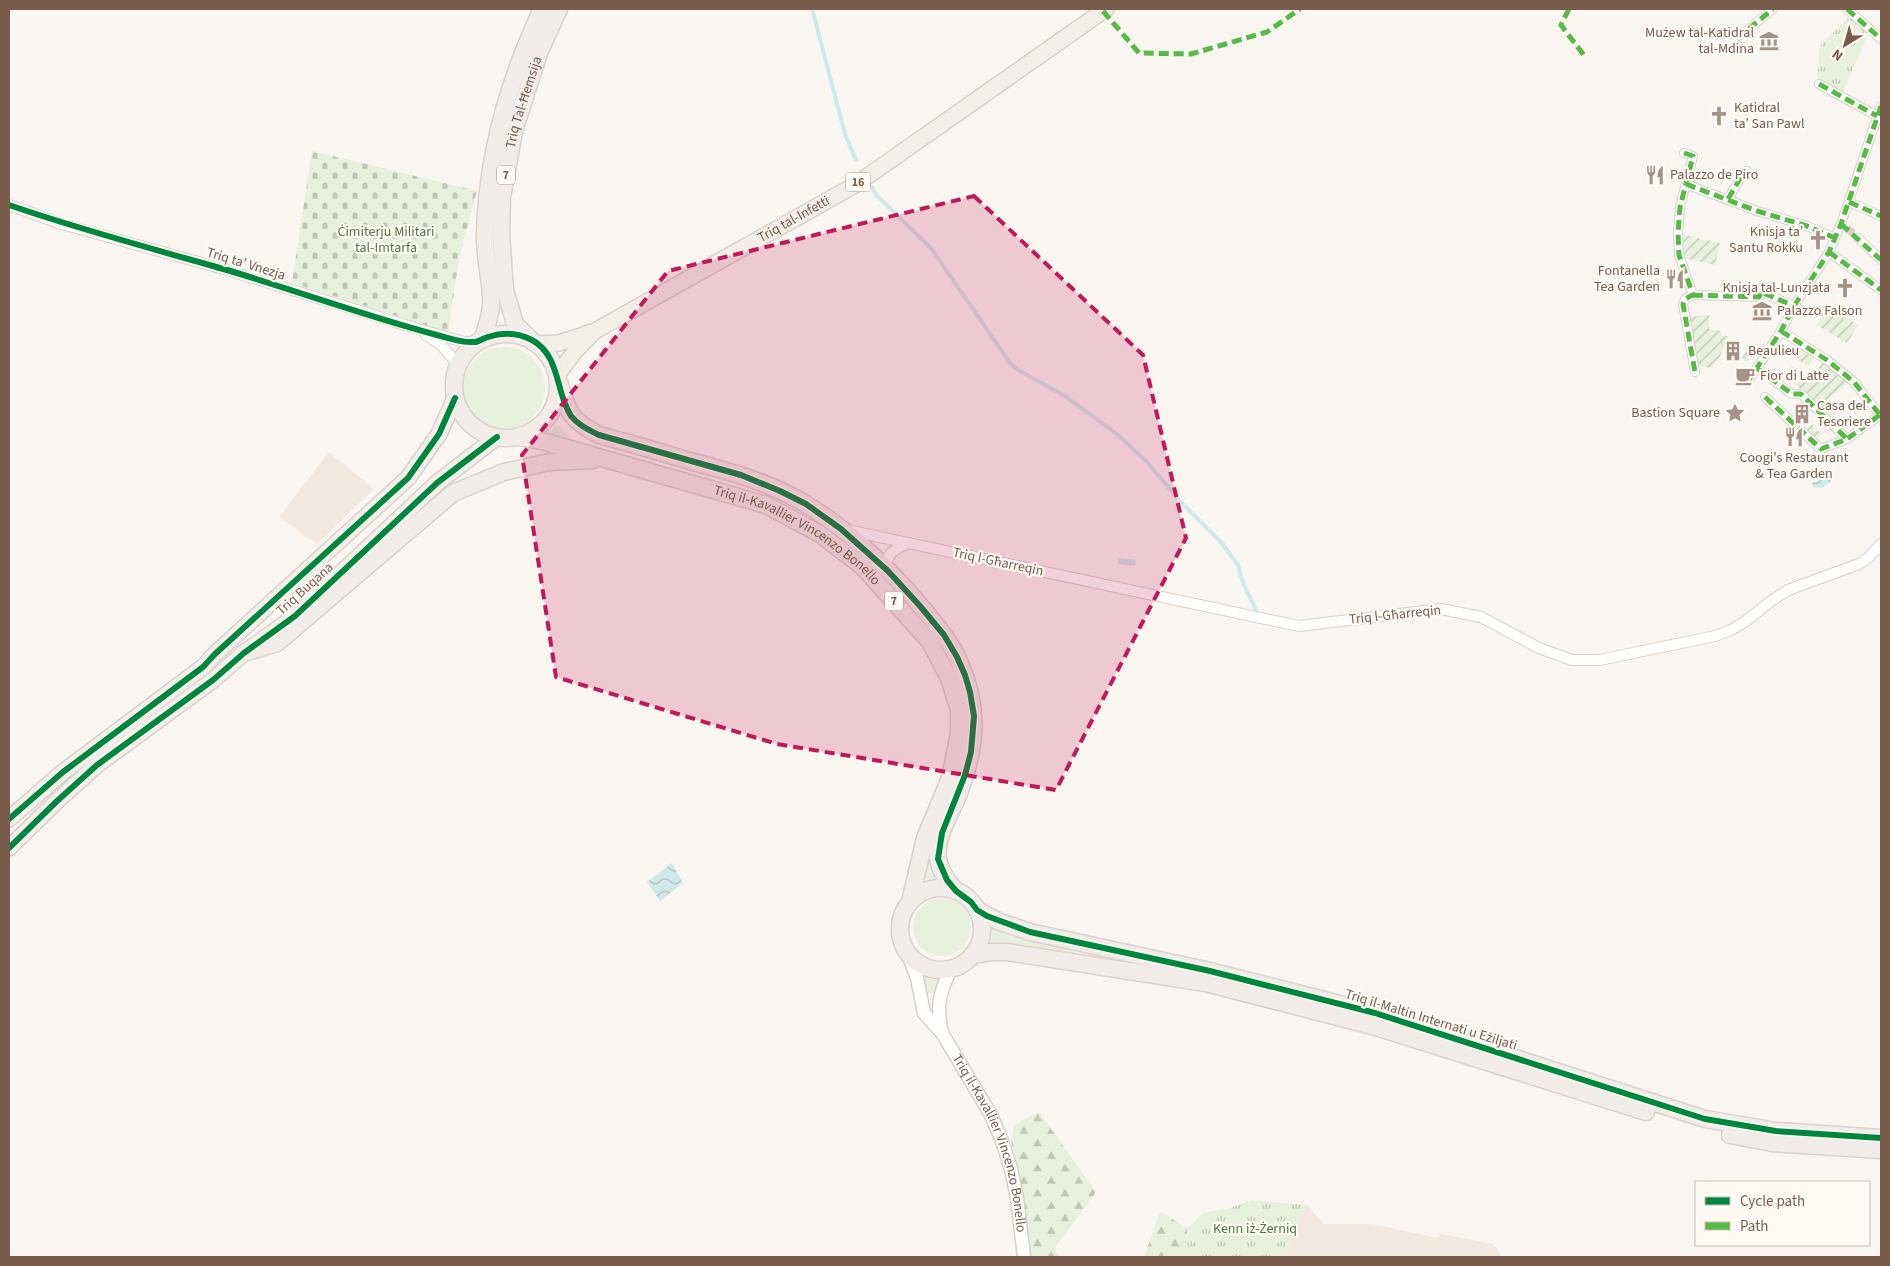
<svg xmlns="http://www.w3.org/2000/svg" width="1890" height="1266" font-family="'Source Sans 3',sans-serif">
	<defs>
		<pattern id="forest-firs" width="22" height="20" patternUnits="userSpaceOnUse" patternTransform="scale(1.25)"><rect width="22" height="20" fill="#e7f0db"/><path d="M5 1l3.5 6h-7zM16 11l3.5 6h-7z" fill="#c0c6b4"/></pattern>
		<pattern id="cemetery-stones" width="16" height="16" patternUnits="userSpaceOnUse" patternTransform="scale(1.25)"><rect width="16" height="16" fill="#e7f0db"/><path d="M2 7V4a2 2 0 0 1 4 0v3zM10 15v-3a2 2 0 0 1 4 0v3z" fill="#c0c6b4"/></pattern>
		<pattern id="park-tufts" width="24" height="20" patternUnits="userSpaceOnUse" patternTransform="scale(1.25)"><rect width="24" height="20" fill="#e7f0db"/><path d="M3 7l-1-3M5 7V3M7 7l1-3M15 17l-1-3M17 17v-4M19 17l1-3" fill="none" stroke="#c0c6b4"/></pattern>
		<pattern id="garden-furrows" width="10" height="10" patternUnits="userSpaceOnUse" patternTransform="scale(1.25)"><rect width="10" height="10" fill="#e7f0db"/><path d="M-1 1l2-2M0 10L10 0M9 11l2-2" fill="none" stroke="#c0c6b4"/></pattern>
		<pattern id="water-waves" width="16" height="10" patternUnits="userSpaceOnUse" patternTransform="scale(1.25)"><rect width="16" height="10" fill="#d0e8ea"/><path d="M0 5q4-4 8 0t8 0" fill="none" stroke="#aebfc0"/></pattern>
	</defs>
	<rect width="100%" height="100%" fill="#f9f5f0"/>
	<path fill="#f2e8de" d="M329 452 374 489 317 544 279 517Z
		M1307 1205 1324 1224H1372L1437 1238 1441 1234 1493 1244 1502 1257H1284Z"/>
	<path fill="#e7f0db" d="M463 388a41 41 0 1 1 82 0a41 41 0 1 1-82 0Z
		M556 425 579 444 545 437Z
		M929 856 935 878 923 880Z
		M913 927a29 29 0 1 1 58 0a29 29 0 1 1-58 0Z
		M991 928 1076 952 1074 957 989 946Z
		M922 978 939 980 934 993H927Z"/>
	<path fill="url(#forest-firs)" d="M1039 1112 1096 1192 1054 1249 1060 1257H1029L1023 1197 1011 1140 1014 1125Z
		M1160 1212 1188 1228 1182 1257H1144Z"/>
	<path fill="url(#cemetery-stones)" d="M312 151 477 191 459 259 448 332 292 283Z"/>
	<path fill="url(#park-tufts)" d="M1850 16 1869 32 1842 94 1817 80 1820 46Z
		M1252 1200 1307 1205 1284 1257H1182L1188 1228 1203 1213 1230 1208Z"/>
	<path fill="url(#garden-furrows)" d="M1681 234 1720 243 1715 265 1684 258Z
		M1828 306 1858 325 1847 343 1817 325Z
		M1709 315V329L1721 331V336H1728L1718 361 1715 362 1712 368 1696 366 1687 317Z
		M1748 343 1757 346 1747 362 1742 359Z
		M1802 349 1815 357 1808 366 1796 359Z
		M1823 362 1849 383 1829 398 1839 410 1831 417 1784 374 1792 366 1809 381Z
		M1821 416 1832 426 1815 440 1805 431 1812 424 1821 433 1827 428 1818 418Z"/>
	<path fill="url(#water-waves)" d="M1829 475 1831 481 1823 488 1813 487 1812 483Z
		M1120 558 1135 560 1136 563 1134 566 1119 564 1118 561Z
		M672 863 683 883 660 901 647 882Z"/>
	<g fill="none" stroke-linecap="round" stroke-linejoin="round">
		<path stroke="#d0e8ea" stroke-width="4" d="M813 12 845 134 856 160
			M872 187 876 195 931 248 1010 363 1018 370 1065 396 1118 435 1147 462 1181 502 1221 542 1238 565 1243 583 1256 610"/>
		<path stroke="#d9cfc7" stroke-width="8" stroke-dasharray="8 4" stroke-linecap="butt" d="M1847 228 1858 238"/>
		<defs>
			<path id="pedestrian" d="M1847 9 1881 39
				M1743 38 1740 36 1773 9
				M1819 84 1877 116
				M1684 153 1693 156 1680 207 1678 233 1679 255 1693 295 1685 299 1683 304 1695 372
				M1686 184 1757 211 1807 226 1835 238
				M1728 199 1744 172 1747 171
				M1849 202 1881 216
				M1858 238 1881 260
				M1829 252 1881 290
				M1693 295 1759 297 1761 292 1794 306
				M1781 331 1827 360 1854 382 1880 415
				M1757 368 1792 394H1801L1847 439
				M1747 383 1781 331 1794 306 1829 252 1841 224 1881 106
				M1765 397 1821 449 1847 439 1881 414"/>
			<path id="minor" d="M9 205 62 224 227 270 418 329 464 342H476
				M426 335 440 344 458 364
				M847 530 1299 626 1441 609 1481 617 1539 648 1572 660H1600L1715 636 1731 630 1746 621 1771 601 1788 590 1859 564 1868 558 1881 544
				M888 569C883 554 897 548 909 543"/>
			<g id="tertiary">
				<path id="s1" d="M908 954 917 978 924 1013 942 1033 991 1115 1002 1141 1011 1169 1017 1198 1024 1257"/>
				<path d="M942 1033C936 1003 939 996 951 968"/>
			</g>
			<g id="primary">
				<path id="s2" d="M537 344 559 343 595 331 855 185 1106 9"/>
				<path d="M557 375 576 350 592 334"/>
				<path d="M9 819 63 772 203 667 215 654 408 478 439 434 455 398"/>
				<path d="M9 848 57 801 97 765 213 680 244 653 295 616 437 483 497 437"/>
			</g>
			<g id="trunk">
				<circle cx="506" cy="386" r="52"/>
				<path d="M483 338C487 325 492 312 491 297 490 276 484 254 485 233 487 155 509 79 542 9"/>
				<path id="s3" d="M532 341 515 324 505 290 501 234 502 197 514 131 539 53 559 9"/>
				<path d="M558 379C568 411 568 419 599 435 629 443 660 452 690 461 720 469 750 477 779 490 836 516 890 568 929 616 940 629 951 643 958 659 972 689 977 719 971 751 968 767 963 783 957 798 949 817 935 838 938 859 940 872 948 882 956 891"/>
				<path id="s4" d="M518 437 542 441 766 505 820 534 863 567 930 642 949 678 959 710V733L950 778 925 838 910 902"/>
				<path d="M244 653 277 643 453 493 504 472 549 462 593 460"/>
				<circle cx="941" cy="929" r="41"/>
				<path d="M977 910 1000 922 1030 932 1210 971 1375 1013 1705 1119 1776 1131 1881 1138"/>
				<path d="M972 955 991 952H1007L1206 983 1376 1027 1646 1112"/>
				<path d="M1730 1135 1772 1143 1881 1150"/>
			</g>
		</defs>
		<use href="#pedestrian" stroke="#d7d1cb" stroke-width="10"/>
		<use href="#minor" stroke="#d7d1cb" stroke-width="12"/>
		<use href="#tertiary" stroke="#d7d1cb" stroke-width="15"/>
		<use href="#primary" stroke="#dad1cc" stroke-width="18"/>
		<use href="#trunk" stroke="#dad1cc" stroke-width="19"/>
		<use href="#pedestrian" stroke="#fefefd" stroke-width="8"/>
		<use href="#minor" stroke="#fefefd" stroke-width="10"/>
		<use href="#tertiary" stroke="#fefefd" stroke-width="12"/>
		<use href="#primary" stroke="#f3eee8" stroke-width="15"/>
		<use href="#trunk" stroke="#f2ece8" stroke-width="16"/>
		<path stroke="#58b947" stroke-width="5" stroke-dasharray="10 5" stroke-linecap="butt" d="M1569 9 1561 25 1586 58
			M1847 9 1881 39
			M1103 11 1139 53 1191 54 1267 32 1300 9
			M1743 38 1740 36 1773 9
			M1819 84 1877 116
			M1684 153 1693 156 1680 207 1678 233 1679 255 1693 295 1685 299 1683 304 1695 372
			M1686 184 1757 211 1807 226 1835 238
			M1728 199 1744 172 1747 171
			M1849 202 1881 216
			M1841 224 1881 260
			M1829 252 1881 290
			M1693 295 1759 297 1761 292 1794 306
			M1781 331 1827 360 1854 382 1880 415
			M1757 368 1792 394H1801L1847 439
			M1747 383 1781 331 1794 306 1829 252 1841 224 1881 106
			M1765 397 1821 449 1847 439 1881 414"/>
		<defs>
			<path id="cycleway" d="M9 205C81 230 154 249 227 270 297 291 366 316 437 335 449 338 462 343 474 342 479 342 483 338 488 337 503 332 518 333 532 340 561 356 555 392 571 416 578 425 589 430 599 435L741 475 780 491 806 504 841 529 888 571 920 606 944 635 957 657 965 675 970 692 974 716 971 752 965 775 942 833 938 859 947 880 956 891 971 902 977 910 987 916 1030 932 1210 971 1375 1013 1705 1119 1776 1131 1881 1138
				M9 819 63 772 203 667 215 654 408 478 439 434 455 398
				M9 848 57 801 97 765 213 680 244 653 295 616 437 483 497 437"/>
		</defs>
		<use href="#cycleway" stroke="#fffaf3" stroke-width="9"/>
		<use href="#cycleway" stroke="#00873e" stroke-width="6"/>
	</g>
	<path fill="#c2185b" fill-opacity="0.2" stroke="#c2185b" stroke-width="4" stroke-dasharray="10 6" stroke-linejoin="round" d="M974 196 1143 355 1186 538 1056 790 777 744 556 677 522 455 668 271Z"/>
	<defs>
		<symbol id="museum-bare" viewBox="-9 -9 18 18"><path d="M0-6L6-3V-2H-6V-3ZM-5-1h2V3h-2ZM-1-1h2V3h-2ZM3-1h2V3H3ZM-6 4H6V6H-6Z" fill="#a69286" stroke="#fffaf3" stroke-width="2.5" paint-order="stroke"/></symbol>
		<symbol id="church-bare" viewBox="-9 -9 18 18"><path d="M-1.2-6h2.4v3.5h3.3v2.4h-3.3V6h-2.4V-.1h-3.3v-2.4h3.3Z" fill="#a69286" stroke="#fffaf3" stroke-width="2.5" paint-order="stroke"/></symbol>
		<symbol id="restaurant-bare" viewBox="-9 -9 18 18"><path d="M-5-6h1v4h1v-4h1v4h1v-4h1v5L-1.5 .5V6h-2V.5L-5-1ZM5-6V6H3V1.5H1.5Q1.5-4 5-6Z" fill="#a69286" stroke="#fffaf3" stroke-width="2.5" paint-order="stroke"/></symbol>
		<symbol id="building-bare" viewBox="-9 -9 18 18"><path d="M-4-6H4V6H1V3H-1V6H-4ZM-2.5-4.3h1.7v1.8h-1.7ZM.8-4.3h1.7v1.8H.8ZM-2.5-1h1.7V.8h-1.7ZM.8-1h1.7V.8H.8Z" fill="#a69286" stroke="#fffaf3" stroke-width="2.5" paint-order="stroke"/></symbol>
		<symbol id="cafe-bare" viewBox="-9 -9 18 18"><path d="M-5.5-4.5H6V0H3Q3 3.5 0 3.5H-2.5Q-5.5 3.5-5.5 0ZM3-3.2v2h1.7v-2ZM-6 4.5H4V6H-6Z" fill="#a69286" stroke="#fffaf3" stroke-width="2.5" paint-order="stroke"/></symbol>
		<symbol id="sight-bare" viewBox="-9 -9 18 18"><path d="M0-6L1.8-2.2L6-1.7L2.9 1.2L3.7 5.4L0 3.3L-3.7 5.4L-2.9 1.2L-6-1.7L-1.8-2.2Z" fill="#a69286" stroke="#fffaf3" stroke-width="2.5" paint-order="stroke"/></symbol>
	</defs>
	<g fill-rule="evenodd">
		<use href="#museum-bare" x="1755" y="27" width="28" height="28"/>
		<use href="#church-bare" x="1705" y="102" width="28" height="28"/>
		<use href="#restaurant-bare" x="1641" y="161" width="28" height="28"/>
		<use href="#church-bare" x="1804" y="226" width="28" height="28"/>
		<use href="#restaurant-bare" x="1661" y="265" width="28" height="28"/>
		<use href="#church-bare" x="1831" y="274" width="28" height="28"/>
		<use href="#museum-bare" x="1748" y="297" width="28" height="28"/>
		<use href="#building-bare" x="1719" y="337" width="28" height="28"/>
		<use href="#cafe-bare" x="1731" y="362" width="28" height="28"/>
		<use href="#sight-bare" x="1721" y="399" width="28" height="28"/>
		<use href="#building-bare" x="1788" y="400" width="28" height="28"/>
		<use href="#restaurant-bare" x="1780" y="423" width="28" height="28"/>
	</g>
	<g text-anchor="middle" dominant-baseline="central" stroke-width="4.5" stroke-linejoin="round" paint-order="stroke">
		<g fill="#fffaf3" stroke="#a28b7f" stroke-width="1">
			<rect x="497" y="165.5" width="18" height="19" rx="4"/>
			<rect x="845.5" y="172.5" width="25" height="19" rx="4"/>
			<rect x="885" y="591.5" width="18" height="19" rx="4"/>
		</g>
		<g font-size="12" font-weight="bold" fill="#7a5c4d">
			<text x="506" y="175">7</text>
			<text x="858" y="182">16</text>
			<text x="894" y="601">7</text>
		</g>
		<g font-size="14" fill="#7a5c4d" stroke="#fffaf3" text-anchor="start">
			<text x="1754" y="33" text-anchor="end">Mużew tal-Katidral<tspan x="1754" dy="16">tal-Mdina</tspan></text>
			<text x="1734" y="108">Katidral<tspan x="1734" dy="16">ta’ San Pawl</tspan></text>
			<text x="1670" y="175">Palazzo de Piro</text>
			<text x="1803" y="232" text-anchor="end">Knisja ta’<tspan x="1803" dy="16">Santu Rokku</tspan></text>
			<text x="1660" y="271" text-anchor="end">Fontanella<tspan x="1660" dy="16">Tea Garden</tspan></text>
			<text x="1830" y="288" text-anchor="end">Knisja tal-Lunzjata</text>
			<text x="1777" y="311">Palazzo Falson</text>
			<text x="1748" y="351">Beaulieu</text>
			<text x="1760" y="376">Fior di Latte</text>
			<text x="1817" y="406">Casa del<tspan x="1817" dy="16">Tesoriere</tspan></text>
			<text x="1720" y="413" text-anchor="end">Bastion Square</text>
			<text x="1794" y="458" text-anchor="middle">Coogi's Restaurant<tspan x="1794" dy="16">&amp; Tea Garden</tspan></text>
		</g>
		<g font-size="14" fill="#7a5c4d" stroke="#fffaf3">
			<text stroke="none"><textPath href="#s3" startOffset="250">Triq Tal-Ħemsija</textPath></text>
			<text stroke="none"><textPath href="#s2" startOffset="288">Triq tal-Infetti</textPath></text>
			<text transform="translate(246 264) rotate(17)">Triq ta' Vnezja</text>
			<text stroke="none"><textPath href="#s4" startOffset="299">Triq il-Kavallier Vincenzo Bonello</textPath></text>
			<text transform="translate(998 562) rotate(12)">Triq l-Għarreqin</text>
			<text transform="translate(305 589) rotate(-42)">Triq Buqana</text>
			<text transform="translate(1395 615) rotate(-6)">Triq l-Għarreqin</text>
			<text transform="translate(1431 1020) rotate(17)">Triq il-Maltin Internati u Eżiljati</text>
			<text stroke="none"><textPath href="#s1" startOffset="210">Triq il-Kavallier Vincenzo Bonello</textPath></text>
		</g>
		<g font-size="14" fill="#537a41" stroke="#fffaf3">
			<text x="386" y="232">Ċimiterju Militari<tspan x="386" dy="16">tal-Imtarfa</tspan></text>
			<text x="1255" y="1229">Kenn iż-Żerniq</text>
		</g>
	</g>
	<rect width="1890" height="1266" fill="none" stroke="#7a5c4d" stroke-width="20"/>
	<rect x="1695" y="1181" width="175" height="65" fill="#fffaf3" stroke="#cabbb1"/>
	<rect x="1705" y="1197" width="25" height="8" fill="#00873e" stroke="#cabbb1"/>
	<text x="1740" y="1206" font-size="15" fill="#7a5c4d">Cycle path</text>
	<rect x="1705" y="1222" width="25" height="8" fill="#58b947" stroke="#cabbb1"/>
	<text x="1740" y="1231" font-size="15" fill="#7a5c4d">Path</text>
	<g transform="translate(1845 45) rotate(217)" stroke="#fffaf3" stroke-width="4" paint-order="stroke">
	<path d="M0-4L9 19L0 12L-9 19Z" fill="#7a5c4d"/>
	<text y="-8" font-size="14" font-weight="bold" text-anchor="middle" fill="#7a5c4d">N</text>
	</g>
</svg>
